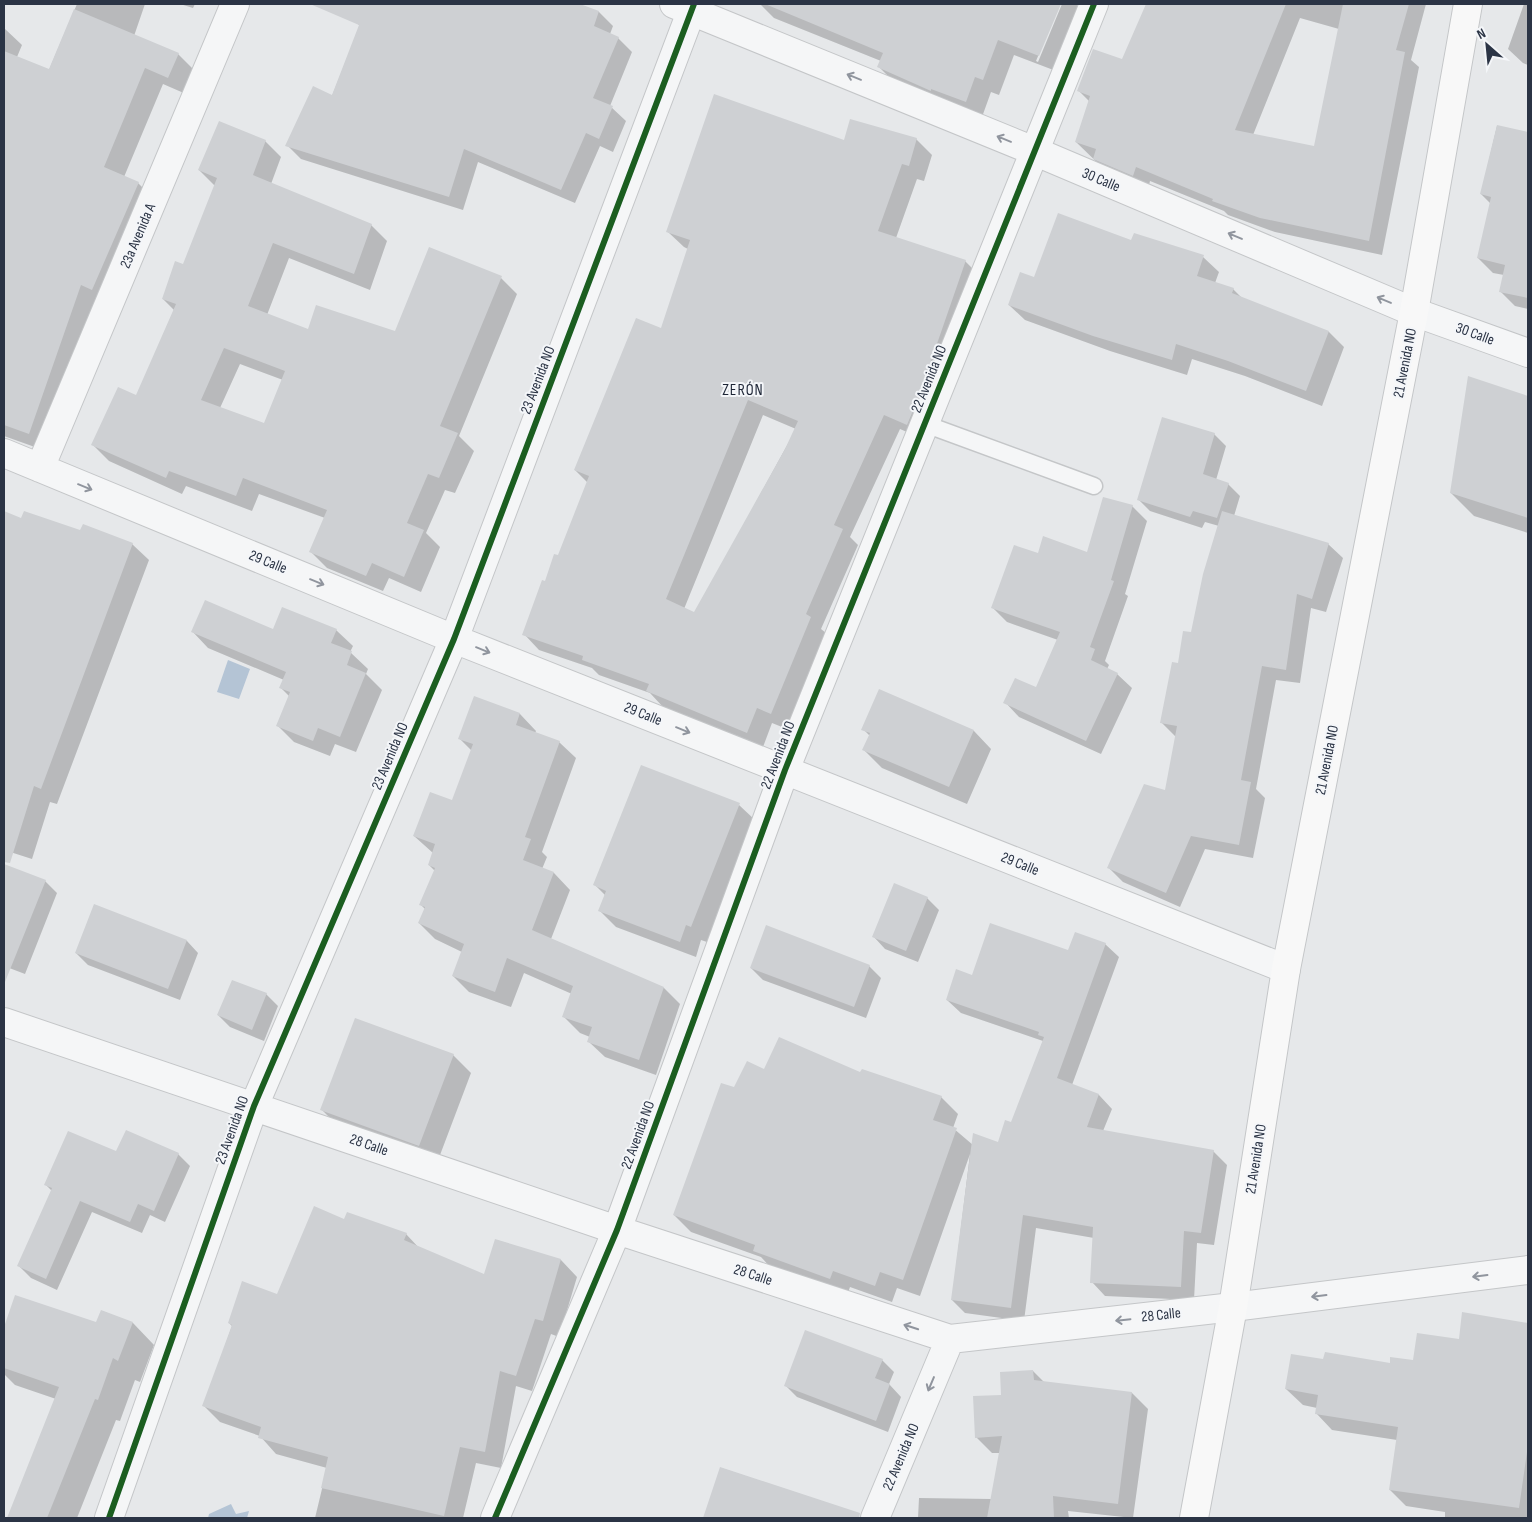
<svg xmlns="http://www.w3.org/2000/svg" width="1532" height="1522" font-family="'Sofia Sans Condensed',sans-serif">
	<rect width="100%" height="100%" fill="#e6e8ea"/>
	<path fill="#b4c4d5" d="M228 660 250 669 239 699 217 692Z
		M231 1504 236 1514 249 1511 247 1518H208L209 1514Z"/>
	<path fill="#0003" fill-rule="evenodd" d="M77 4H145L134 36 178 54 195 71 186 94 163 84 124 177 138 183 156 201 46 451 4 436V28L22 45 17 57 49 70Z
		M180 4H195L193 8Z
		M365 4H577L599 12 613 26 610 34 618 38 632 52 610 106 626 121 613 152 600 146 575 203 478 162 463 210 301 159 287 145 332 96 360 26 357 23Z
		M760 4H1060L1036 61 1038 62 1062 4H1076L1081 9 1056 71 1014 55 999 95 991 92 982 117 895 83 879 67 881 61 774 18Z
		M1147 4H1426L1411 60 1419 67 1382 255 1275 232 1228 215 1224 211 1150 181 1148 189 1108 173 1076 142 1089 101 1079 91 1123 61ZM1300 18 1339 29 1315 148 1253 135Z
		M1524 4H1528V65L1523 63 1508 49Z
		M1497 126 1528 133V309L1515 306 1500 291 1504 275 1493 273 1478 258 1491 204 1481 194Z
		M916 139 932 155 924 181 917 179 896 238 965 261 980 276 923 439 900 429 850 537 858 545 821 629 826 633 787 729 772 723 763 747 663 707 650 693 599 675 592 668 539 650 524 634 559 557 588 483 575 470 662 330 688 249 684 247 668 232 845 141ZM763 415 796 429 695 614 684 609Z
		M265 141 281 157 271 184 371 225 387 241 370 290 289 258 267 315 309 330 395 333 501 278 517 294 459 436 474 451 455 493 445 490 426 533 440 547 421 592 389 578 383 591 327 568 311 552 325 518 259 494 252 511 186 486 182 494 109 461 93 445 137 396 174 310 163 299 184 265 215 186 199 170ZM240 364 283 380 265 425 220 408Z
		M1132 242 1203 257 1219 272 1215 283 1233 289 1243 299 1329 332 1344 347 1322 406 1245 376 1192 359 1187 375 1110 351 1025 320 1009 305 1035 278Z
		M1469 378 1528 397V533L1474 516 1451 493Z
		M1214 434 1226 446 1216 480 1228 484 1240 496 1234 516 1328 544 1343 558 1326 612 1311 608 1300 683 1276 680 1256 789 1265 798 1253 858 1205 849 1180 907 1123 882 1109 868 1166 792 1176 737 1162 723 1179 664 1192 633 1219 526 1205 522 1202 528 1150 511 1138 499Z
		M1132 506 1147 521 1125 594 1128 596 1105 661 1109 665 1107 669 1117 674 1132 688 1101 754 1019 717 1005 702 1037 689 1058 640 1007 622 993 608 1038 555 1087 554Z
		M4 512 22 520 132 544 149 560 57 804 50 802 32 859 4 850Z
		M336 630 353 646 350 652 368 669 366 674 382 690 356 752 335 744 330 756 294 742 278 726 289 696 281 688 284 680 208 648 192 631Z
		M880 691 974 731 991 749 967 804 882 768 864 750 870 736 863 729Z
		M474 698 520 714 536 731 535 733 559 742 576 758 542 852 547 857 542 869 554 873 570 890 551 939 664 988 680 1004 656 1075 605 1057 588 1041 590 1037 580 1033 564 1017 572 994 524 973 511 1007 469 992 453 976 462 952 435 939 419 923 425 909 421 905 435 871 429 865 433 853 414 836 453 802 472 751 460 739Z
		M739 805 755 820 707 942 701 940 696 957 616 927 600 911 605 895 595 885Z
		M4 865 45 881 57 893 25 974 4 966Z
		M927 898 939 910 918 962 885 949 874 937Z
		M94 906 187 941 198 953 180 1000 88 965 76 953Z
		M1105 944 1119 957 1072 1085 1099 1095 1112 1109 1103 1131 1213 1151 1227 1165 1214 1245 1197 1243 1194 1300 1105 1296 1092 1282 1094 1238 1036 1228 1024 1321 965 1313 952 1300 970 1154 920 1296 897 1288 892 1302 850 1287 847 1295 771 1268 761 1257 691 1232 674 1215 734 1089 765 1071 861 1074 941 1097 958 1114 953 1128 973 1145 998 1143 1012 1124 1043 1041 961 1013 947 1000 973 976Z
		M869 966 881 978 866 1018 763 980 751 968Z
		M266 994 278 1006 264 1041 230 1027 218 1015Z
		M453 1055 471 1073 437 1163 340 1128 322 1110Z
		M117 1153 178 1154 190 1166 165 1222 150 1215 142 1233 92 1212 57 1290 31 1278 19 1266 52 1191 46 1185Z
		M345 1221 406 1234 420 1249 485 1276 496 1240 561 1260 577 1277 559 1337 551 1334 532 1391 516 1386 501 1468 476 1463 463 1518H315L327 1468 276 1454 260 1436 220 1422 204 1406 232 1326 229 1323 278 1296Z
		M16 1297 97 1324 102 1311 133 1323 154 1345 140 1382 135 1380 120 1421 116 1420 77 1518H8L56 1399 15 1385 4 1374V1331Z
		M1463 1314 1528 1324V1518H1445V1512L1406 1506 1390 1490 1397 1440 1332 1430 1316 1413 1317 1408 1303 1405 1286 1389 1324 1361 1391 1364 1414 1362 1460 1340Z
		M882 1360 894 1372 889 1384 901 1397 888 1432 797 1397 785 1385Z
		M1033 1371 1044 1382 1132 1393 1148 1409 1133 1518 1068 1511 1069 1518H918L919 1498 992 1499 1000 1453H992L976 1437 1003 1396Z
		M721 1468 833 1505 846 1518H704Z"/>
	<path fill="#ced0d3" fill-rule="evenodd" d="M310 4H580L599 11 594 26 619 37 593 98 613 106 599 139 586 133 561 190 464 149 449 197 285 146 313 86 332 95 359 25Z
		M765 4H1061L1039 56 998 40 983 80 975 77 966 102 931 89V91L877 67 883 53Z
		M1146 4H1286L1235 130 1314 146 1343 4H1409L1396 50 1405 52 1369 241 1260 218 1212 201 1213 199 1136 167 1133 176 1093 159 1096 149 1075 142 1090 96 1077 91 1093 49 1122 59Z
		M74 9 179 53 168 78 145 68 104 167 139 182 92 290 81 285 29 434 4 425V51L49 69Z
		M714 94 844 140 850 119 917 138 909 166 902 164 878 231 966 260 930 364 932 365 907 425 884 415 834 525 843 529 806 614 811 617 771 714 757 708 747 733 646 691 649 684 582 660 583 656 522 635 542 580 545 581 554 554 558 555 589 476 574 470 636 318 661 328 690 240 666 232ZM748 400 798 421 785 449 694 612 666 599Z
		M219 121 266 140 253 175 372 224 354 274 273 243 248 306 308 329 316 305 395 331 429 247 502 276 440 426 458 433 439 478 428 474 407 523 424 530 404 577 372 563 366 576 309 552 327 510 243 478 236 496 169 471 166 478 91 445 118 387 136 395 176 304 162 299 175 261 183 264 217 178 198 170ZM224 348 285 371 264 423 201 400Z
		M1497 125 1528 132V298L1499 292 1505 265 1477 258 1491 197 1480 194Z
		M1058 213 1131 240 1134 233 1204 255 1197 276 1234 288 1232 293 1329 331 1306 391 1228 361 1176 344 1172 360 1093 336 1008 305 1020 272 1034 277Z
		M1468 376 1528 396V518L1450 493Z
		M1162 417 1215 433 1203 474 1229 483 1217 518 1193 511 1190 517 1137 500Z
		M1103 497 1133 505 1111 580 1114 581 1090 647 1095 649 1091 660 1118 673 1086 741 1003 703 1015 678 1036 687 1060 632 991 608 1014 545 1038 553 1043 536 1087 552Z
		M4 511 21 518 24 511 80 530 83 524 133 543 41 789 34 786 10 863 4 862Z
		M1222 511 1329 543 1312 599 1297 594 1286 670 1262 666 1241 780 1251 782 1239 845 1191 836 1166 893 1107 868 1144 784 1165 790 1177 726 1160 723 1172 662 1178 663 1183 631 1191 632 1203 574Z
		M205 600 273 629 282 607 337 629 331 643 352 651 347 665 366 673 340 737 318 728 313 741 276 726 290 692 279 688 286 672 191 632Z
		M879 689 974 730 949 787 862 750 870 733 861 730Z
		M474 696 520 713 516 725 560 741 525 837 531 839 523 860 554 872 532 930 664 987 639 1060 587 1042 592 1027 562 1017 573 986 507 958 495 992 452 976 464 944 418 923 425 907 419 905 435 868 428 865 435 844 413 836 430 792 452 800 473 744 458 739Z
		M641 765 740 803 691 927 686 925 680 942 598 911 606 891 593 885Z
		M4 864 46 880 5 982 4 981Z
		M894 883 928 897 906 951 872 937Z
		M94 904 187 940 168 989 75 953Z
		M990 923 1068 950 1075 932 1106 943 1057 1078 1099 1094 1087 1127 1214 1150 1201 1233 1184 1231 1181 1287 1090 1283 1093 1227 1023 1215 1011 1308 951 1300 973 1133 998 1142 1005 1120 1011 1122 1044 1037 1038 1035 1039 1032 946 1000 956 969 972 975Z
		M766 925 870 965 854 1007 750 968Z
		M232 980 267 993 252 1030 217 1015Z
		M355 1018 454 1054 419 1146 320 1110Z
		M779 1037 860 1072 862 1069 942 1096 933 1120 957 1128 903 1280 880 1272 875 1286 833 1271 830 1279 753 1251 755 1245 673 1215 721 1083 734 1087 747 1061 764 1069Z
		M126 1130 179 1153 154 1211 138 1204 130 1222 80 1201 46 1279 17 1266 52 1188 44 1185 68 1131 116 1151Z
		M314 1206 344 1219 347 1212 407 1233 404 1240 484 1274 495 1239 561 1259 543 1321 535 1319 516 1376 500 1371 485 1452 460 1447 444 1516 321 1488 328 1457 258 1438 261 1427 202 1406 232 1325 228 1323 242 1281 277 1294Z
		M15 1295 96 1322 101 1310 133 1322 118 1361 113 1358 98 1400 95 1399 47 1518H7L59 1387 4 1368V1327Z
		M1462 1312 1528 1323V1445L1519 1508 1389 1490 1398 1427 1315 1414 1318 1395 1285 1389 1291 1354 1323 1359 1325 1352 1390 1363V1357L1413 1360 1417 1333 1459 1339Z
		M805 1330 883 1359 875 1378 890 1384 876 1421 784 1386Z
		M1033 1370 1034 1380 1132 1392 1118 1504 1053 1496 1054 1518H987L1002 1436 975 1438 973 1396 1001 1395 1000 1372Z
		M720 1467 860 1513 859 1518H703Z"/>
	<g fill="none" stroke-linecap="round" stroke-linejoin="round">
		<defs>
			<path id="lane" d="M925 424 1094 486"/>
			<path id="street" d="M674 4 1034 151 1414 312 1528 353
				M4 453 454 639 1286 969
				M40 468 235 4
				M4 1022 617 1230 950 1339 1233 1307 1528 1270
				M109 1518 254 1106 454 639 694 4
				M495 1518 617 1230 785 770 1094 4
				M875 1518 950 1339"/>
			<path id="secondary" d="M1194 1518 1233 1307 1286 969 1414 312 1468 4"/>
		</defs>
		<use href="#lane" stroke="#c4c6c8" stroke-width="19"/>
		<use href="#street" stroke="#c4c6c8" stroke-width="30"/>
		<use href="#secondary" stroke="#c4c6c8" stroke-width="30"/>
		<use href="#lane" stroke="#f5f6f7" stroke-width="16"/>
		<use href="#street" stroke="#f5f6f7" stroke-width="28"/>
		<use href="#secondary" stroke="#f8f8f8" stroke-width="28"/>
		<defs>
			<path id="cycleway" d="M109 1518 254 1106 454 639 694 4
				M495 1518 617 1230 785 770 1094 4"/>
		</defs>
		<use href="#cycleway" stroke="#f4f6f9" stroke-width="9"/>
		<use href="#cycleway" stroke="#1b5e20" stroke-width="6"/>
	</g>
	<defs><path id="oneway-shaft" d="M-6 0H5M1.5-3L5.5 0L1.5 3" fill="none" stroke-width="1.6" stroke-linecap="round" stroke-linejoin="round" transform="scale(1.25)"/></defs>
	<g stroke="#90959e">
		<use href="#oneway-shaft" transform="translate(854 77) rotate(-158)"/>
		<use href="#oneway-shaft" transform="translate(1004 139) rotate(-158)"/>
		<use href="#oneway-shaft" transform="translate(1235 236) rotate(-157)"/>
		<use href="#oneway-shaft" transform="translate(1384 300) rotate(-157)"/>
		<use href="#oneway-shaft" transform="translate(85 487) rotate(22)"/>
		<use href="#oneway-shaft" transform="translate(317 582) rotate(22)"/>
		<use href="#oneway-shaft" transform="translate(483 650) rotate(22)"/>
		<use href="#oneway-shaft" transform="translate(683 730) rotate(22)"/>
		<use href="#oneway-shaft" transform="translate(1480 1276) rotate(173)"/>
		<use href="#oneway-shaft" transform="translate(1319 1296) rotate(173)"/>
		<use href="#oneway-shaft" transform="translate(1123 1320) rotate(174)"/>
		<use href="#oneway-shaft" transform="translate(911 1327) rotate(-162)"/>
		<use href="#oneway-shaft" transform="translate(931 1384) rotate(113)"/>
	</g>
	<g text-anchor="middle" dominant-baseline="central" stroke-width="4" stroke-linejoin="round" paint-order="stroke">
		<g font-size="15" fill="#2b3445" stroke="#f4f6f9">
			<text transform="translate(1101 180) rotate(23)">30 Calle</text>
			<text transform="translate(138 236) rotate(-67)">23a Avenida A</text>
			<text transform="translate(1475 334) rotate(20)">30 Calle</text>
			<text transform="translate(1405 363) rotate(-79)">21 Avenida NO</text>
			<text transform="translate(929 379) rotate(-68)">22 Avenida NO</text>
			<text transform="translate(538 380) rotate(-69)">23 Avenida NO</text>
			<text transform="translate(268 562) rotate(22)">29 Calle</text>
			<text transform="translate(643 714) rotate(22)">29 Calle</text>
			<text transform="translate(778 755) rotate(-69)">22 Avenida NO</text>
			<text transform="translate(390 756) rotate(-67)">23 Avenida NO</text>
			<text transform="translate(1327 760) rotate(-79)">21 Avenida NO</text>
			<text transform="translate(1020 864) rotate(22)">29 Calle</text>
			<text transform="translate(232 1130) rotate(-70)">23 Avenida NO</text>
			<text transform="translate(638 1135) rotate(-70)">22 Avenida NO</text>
			<text transform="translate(369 1145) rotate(19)">28 Calle</text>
			<text transform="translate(1256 1159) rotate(-81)">21 Avenida NO</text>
			<text transform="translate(753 1275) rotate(18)">28 Calle</text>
			<text transform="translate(1161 1315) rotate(-6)">28 Calle</text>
			<text transform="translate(901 1457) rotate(-67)">22 Avenida NO</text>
		</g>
		<g font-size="16" letter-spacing="1" fill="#1d2536" stroke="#f4f6f9">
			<text x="743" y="390">ZERÓN</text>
		</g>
	</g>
	<rect width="1532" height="1522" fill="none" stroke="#2b3445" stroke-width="10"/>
	<g transform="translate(1487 45) rotate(333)" stroke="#f4f6f9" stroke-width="4" paint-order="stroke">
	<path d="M0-4L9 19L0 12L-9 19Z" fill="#2b3445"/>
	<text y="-8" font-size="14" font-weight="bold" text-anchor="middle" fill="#2b3445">N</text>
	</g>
</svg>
